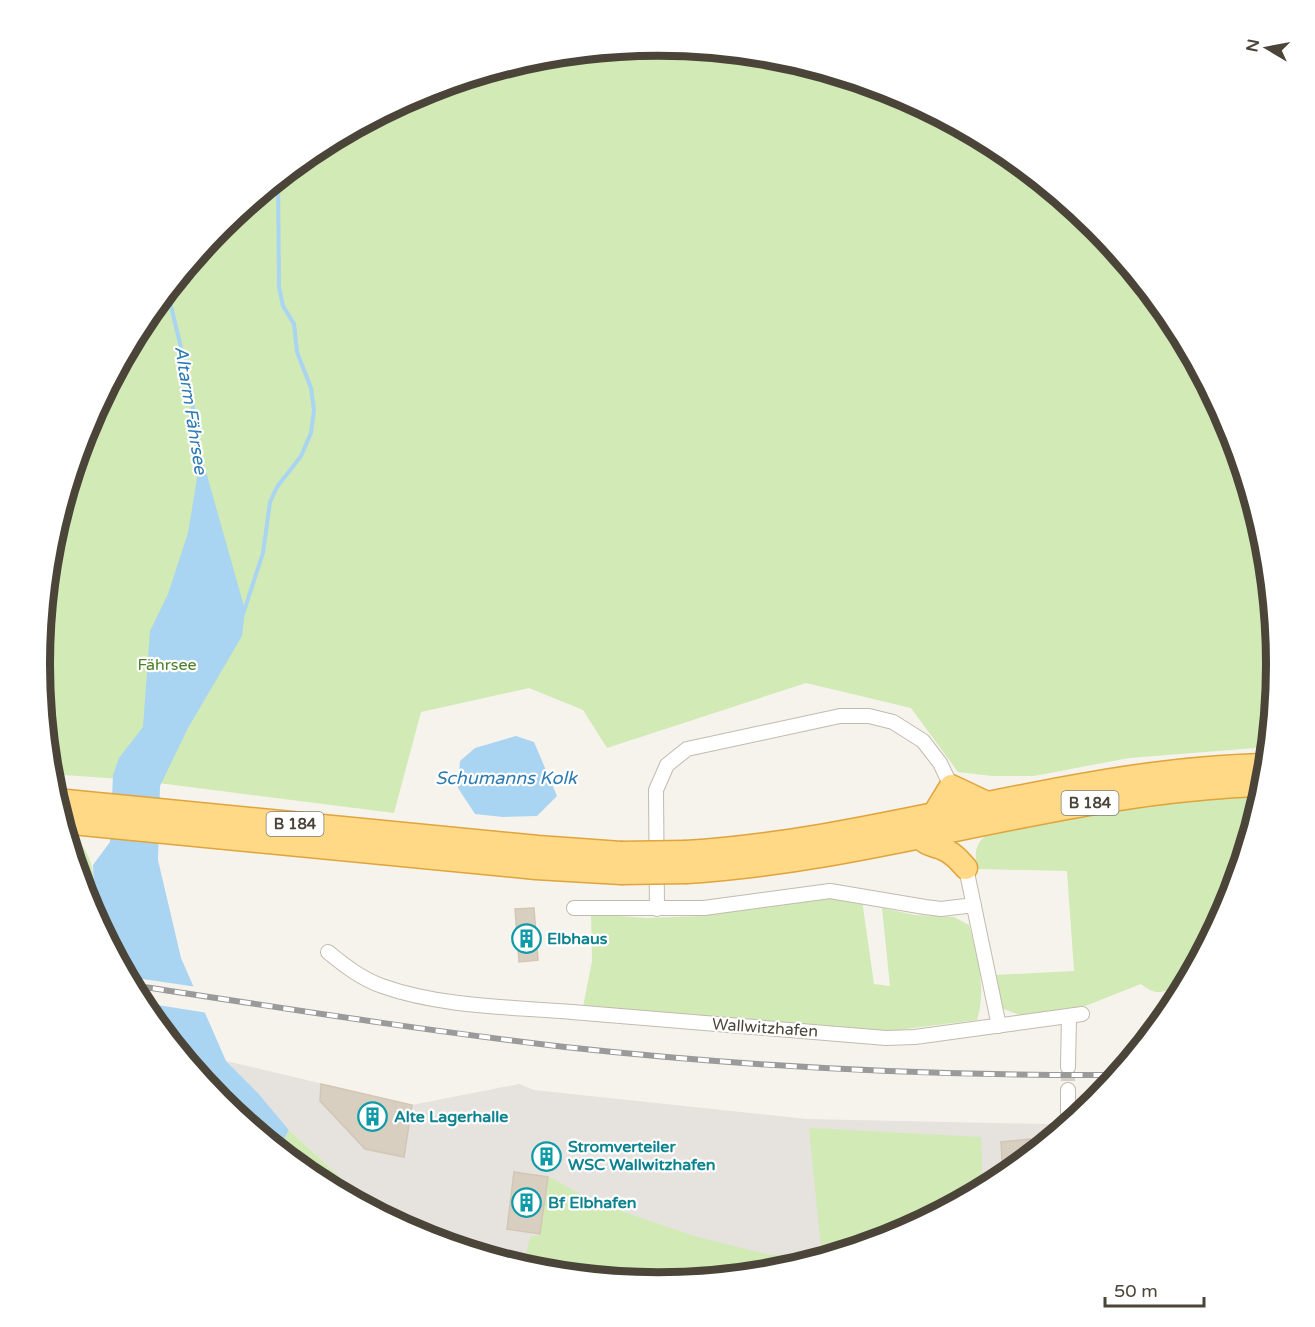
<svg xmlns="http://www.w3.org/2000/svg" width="1315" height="1327" font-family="'Varela Round',sans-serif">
	<rect width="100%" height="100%" fill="#f6f3ec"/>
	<path fill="#e6e2dd" d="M226 1061 412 1105 519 1084 534 1090 807 1119 1047 1124 1076 1117 1001 1178 894 1235 778 1270H537L420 1235 377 1211 289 1130 257 1092Z"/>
	<path fill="#d2eab5" d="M658 45 778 57 895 92 1001 149 1095 226 1172 320 1229 427 1264 543 1276 664 1268 747 1129 758 1034 776H992L958 772 911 708 806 683 607 748 583 710 529 688 421 712 394 813 135 780 50 774 39 663 51 543 86 426 143 320 220 226 314 149 421 92 537 57Z
		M1229 797H1260C1247 839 1210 984 1161 992 1153 993 1148 989 1141 984L1080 1008 1019 1015 1001 1008 996 975 1074 971 1067 871 977 869C975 855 974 846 985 836L1110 811Z
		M66 834C98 847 95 888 95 917L86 900Z
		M831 897 862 900 874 984 890 986 882 908 915 915 954 917 969 925C977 958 987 987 977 1020L890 1031 583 1007 592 961 591 914 647 918 703 916Z
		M1086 1091H1103L1086 1108Z
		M809 1128 981 1137 983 1187 894 1235 822 1257Z
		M289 1130 377 1211 314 1178 279 1149Z
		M548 1176 592 1201 694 1236 770 1255 815 1253 817 1258 778 1270 657 1282 537 1270 523 1266 530 1237 540 1235Z"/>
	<path fill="#a9d4f2" d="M201 454 245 610 242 636 188 728 160 786 158 860 181 958 226 1061 257 1092 289 1130 279 1149 220 1101 157 1024 137 973 122 959 106 930 95 917 93 865 110 842 113 775 119 758 143 727 150 631 168 594 188 533Z
		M516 736 534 742 557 796 537 816 503 817 475 814 458 788 460 761 475 748Z"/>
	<path fill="#f6f3ec" d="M136 978 197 987 208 1013 145 1003Z"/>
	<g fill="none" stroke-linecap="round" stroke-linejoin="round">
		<path stroke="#a9d4f2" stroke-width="4" d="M167 290 187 372 201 457
			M1250 496 1251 535 1269 593
			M243 614 263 553 270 502 277 487 301 456 311 433 314 410 311 388 297 352 294 324 283 306 279 287 278 179
			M277 1142 287 1156"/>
	</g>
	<path fill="#d8cfc1" stroke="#d3c7b4" stroke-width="1.5" d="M534 908 538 960 519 962 515 909Z
		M321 1084 412 1105 404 1157 365 1149 320 1101Z
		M1030 1139 1031 1153 1003 1176 1001 1142Z
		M514 1172 548 1177 540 1234 507 1229Z"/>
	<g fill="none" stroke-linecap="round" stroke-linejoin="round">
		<path stroke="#d4d0c8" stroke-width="14" stroke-dasharray="14 7" stroke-linecap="butt" d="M1068 1067V1090"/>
		<defs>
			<path id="minor" d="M966 868 999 1026
				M574 908H704L830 891 925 907 941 909 974 905
				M657 909 656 790 667 765 687 749 840 716H869L893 722 923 741 940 763 951 786
				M328 952C345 966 362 979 382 986 441 1007 510 1007 572 1012 676 1021 781 1029 886 1038L915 1037 1082 1014
				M1068 1067 1069 1016
				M1068 1090V1123"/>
			<path id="trunk" d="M56 800 538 847 621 853
				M934 814 951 786 987 803
				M62 822 536 868 621 873
				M919 837C927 845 931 844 941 848 952 852 959 860 966 868
				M686 852C882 840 1069 769 1266 765
				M687 872C882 860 1068 790 1264 785"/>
		</defs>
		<use href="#minor" stroke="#c2bbae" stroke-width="16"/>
		<use href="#trunk" stroke="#e0a43c" stroke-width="25"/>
		<use href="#minor" stroke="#fff" stroke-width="14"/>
		<use href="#trunk" stroke="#ffd985" stroke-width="22"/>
		<defs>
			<path id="rail" d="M131 985C276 1007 420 1030 565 1047 748 1067 932 1076 1116 1075"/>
		</defs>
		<use href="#rail" stroke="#9a9a9a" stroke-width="6"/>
		<use href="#rail" stroke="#fff" stroke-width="4" stroke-dasharray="11" stroke-linecap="butt"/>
		<defs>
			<path id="trunk-bridge" d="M621 853 686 852
				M621 873 687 872"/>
		</defs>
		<use href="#trunk-bridge" stroke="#e0a43c" stroke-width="25" stroke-linecap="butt"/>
		<use href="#trunk-bridge" stroke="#ffd985" stroke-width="22"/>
	</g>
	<defs>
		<symbol id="building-ring" viewBox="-11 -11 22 22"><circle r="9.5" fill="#fff" stroke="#0f9aa8" stroke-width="1.5"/><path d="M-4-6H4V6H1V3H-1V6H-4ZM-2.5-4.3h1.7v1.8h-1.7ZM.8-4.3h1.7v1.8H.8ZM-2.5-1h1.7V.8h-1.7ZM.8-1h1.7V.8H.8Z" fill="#0f9aa8"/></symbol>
	</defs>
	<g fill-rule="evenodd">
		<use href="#building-ring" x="510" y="922" width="33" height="33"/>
		<use href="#building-ring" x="356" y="1100" width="33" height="33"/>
		<use href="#building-ring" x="530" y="1140" width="33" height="33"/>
		<use href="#building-ring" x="510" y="1186" width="33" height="33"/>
	</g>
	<g text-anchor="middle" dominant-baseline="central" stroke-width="4.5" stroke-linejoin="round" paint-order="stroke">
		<g fill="#fff" stroke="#817c74" stroke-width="1.5">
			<rect x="1061.5" y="791" width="57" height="24" rx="4.5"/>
			<rect x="266.5" y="812" width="57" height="24" rx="4.5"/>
		</g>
		<g font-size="15" font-weight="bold" fill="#4b4439">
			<text x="1090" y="803">B 184</text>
			<text x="295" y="824">B 184</text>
		</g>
		<g font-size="16" fill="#4a7f2a" stroke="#fff">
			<text x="167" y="665">Fährsee</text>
		</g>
		<g font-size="16" font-weight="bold" fill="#0d838f" stroke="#fff" text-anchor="start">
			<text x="547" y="939">Elbhaus</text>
			<text x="394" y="1117">Alte Lagerhalle</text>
			<text x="568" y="1147">Stromverteiler<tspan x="568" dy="18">WSC Wallwitzhafen</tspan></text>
			<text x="548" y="1203">Bf Elbhafen</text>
		</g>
		<g font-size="16" fill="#4b4439" stroke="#fff">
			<text transform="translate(765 1028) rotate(4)">Wallwitzhafen</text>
		</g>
		<g font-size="18" font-style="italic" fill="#2e7ab2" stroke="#fff">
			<text transform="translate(191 410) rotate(81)">Altarm Fährsee</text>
			<text x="506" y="778">Schumanns Kolk</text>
		</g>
	</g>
	<path d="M0 0H1315V1327H0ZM50 664a608 608 0 1 1 1216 0a608 608 0 1 1-1216 0Z" fill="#fff" fill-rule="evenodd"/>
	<path fill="none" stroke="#4b4439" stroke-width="8" d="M50 664a608 608 0 1 1 1216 0a608 608 0 1 1-1216 0Z"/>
	<g transform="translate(1267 48) rotate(280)" stroke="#ffffff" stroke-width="4.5" paint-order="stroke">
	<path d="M0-4.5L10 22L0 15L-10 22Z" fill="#4b4439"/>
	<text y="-9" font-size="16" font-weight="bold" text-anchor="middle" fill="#4b4439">N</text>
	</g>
	<path d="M1105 1297v9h99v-9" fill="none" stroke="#4b4439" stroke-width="3"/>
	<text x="1114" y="1297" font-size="18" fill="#4b4439" stroke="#ffffff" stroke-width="4.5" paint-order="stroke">50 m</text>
</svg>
